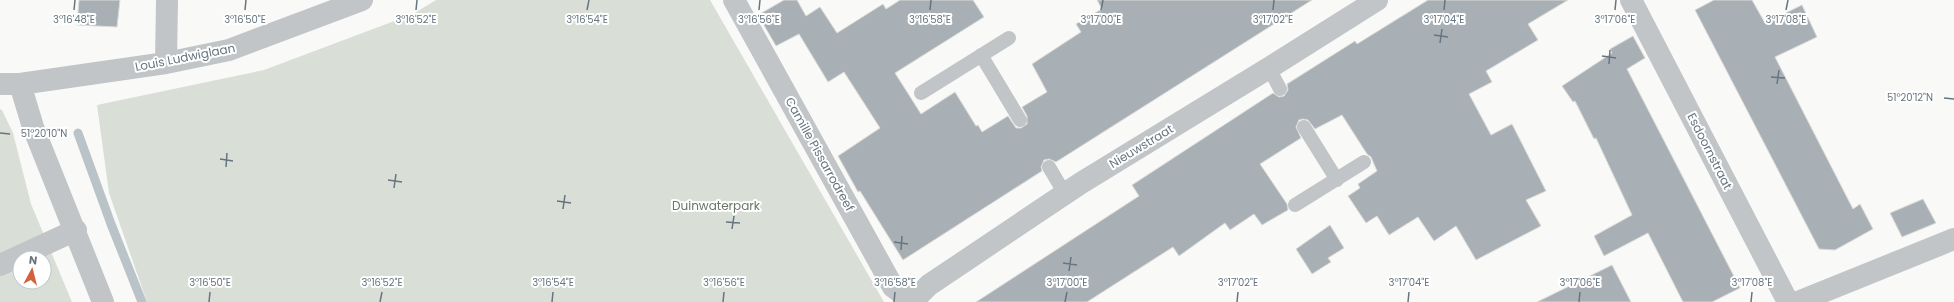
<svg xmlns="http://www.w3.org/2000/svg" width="1954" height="302" font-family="Poppins,sans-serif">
	<rect width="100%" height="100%" fill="#f9f9f7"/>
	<path fill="#d9ded7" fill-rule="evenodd" d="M436 0H710L884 302H147L109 193 97 105 264 70 413 14Z
		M0 109 2 110 13 133 31 204 72 302H0ZM20 258H44V282H20Z"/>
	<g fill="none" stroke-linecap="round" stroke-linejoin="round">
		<path stroke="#bac4c8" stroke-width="9" d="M78 133 111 224 142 302"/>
	</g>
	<path fill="#a9b0b5" stroke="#dbdbd9" d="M79 0H120L117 27 77 25Z
		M784 0H797L806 16 820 7 837 33 883 4 886 9 900 0H973L984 17 895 73 921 114 955 92 976 126 978 125 982 132 1008 116 1016 128H1021L1027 124V116L1022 107 1047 92 1032 64 1081 32 1076 24 1102 9 1097 0H1312L1056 162 1049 159 1044 160 1041 167 1042 171 903 260 860 191 858 192 838 156 880 128 844 72 828 82 799 34 776 46 758 15Z
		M1428 0H1568L1528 24 1538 40 1486 71 1492 82 1469 94 1491 135 1512 124 1546 191 1526 200 1541 226 1476 260 1456 226 1434 241 1418 217 1389 235 1377 216 1366 223 1348 196 1360 188 1358 184 1377 171 1371 157 1367 154 1342 115 1315 129 1308 120 1303 119 1299 120 1296 127 1301 138 1260 164 1287 204 1288 210 1262 225 1254 214 1230 230 1225 223 1179 256 1173 247 1087 302H976L1139 196 1132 185 1273 93 1279 97 1284 96 1288 90 1287 84 1355 41 1357 44Z
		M1714 0H1752L1765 23 1802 5 1817 37 1775 57 1853 209 1860 204 1873 229 1835 250 1819 249 1695 10Z
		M1633 36 1645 58 1627 69 1740 288 1712 302H1683L1648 233 1604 256 1594 236 1632 215 1596 138 1594 139 1575 101 1573 102 1562 86 1612 53 1610 49Z
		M1923 199 1936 223 1902 237 1890 213Z
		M1330 225 1344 248 1328 258 1331 262 1312 274 1296 249Z
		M1612 265 1631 302H1537Z"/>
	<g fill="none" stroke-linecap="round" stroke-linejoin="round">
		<path stroke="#c1c5c8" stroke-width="14" d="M981 55 1020 120
			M1269 68 1280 89
			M921 93 1009 38
			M1304 127 1337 180
			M1049 167 1065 194
			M1295 205 1364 162"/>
		<path stroke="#c1c5c8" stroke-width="22" d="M734 0 893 287 912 301
			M1631 0 1788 302
			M166 63 167 0
			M0 84H20L166 63 229 50 362 0
			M20 84 33 127 103 302
			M0 265 76 230
			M912 302 929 285 1081 183 1269 68 1377 0
			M1798 302 1954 239"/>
	</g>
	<path fill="none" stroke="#66757f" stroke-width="1.5" d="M74 10 75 0M245 10 246 0M416 10 417 0M587 10 589 0M759 10 760 0M930 10 931 0M1101 10 1103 0M1273 10 1274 0M1444 10 1445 0M1615 10 1616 0M1786 10 1788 0M1434 35 1448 37M1440 43 1442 29M1602 56 1616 58M1609 64 1610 50M1771 77 1785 78M1777 84 1779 70M1944 98 1954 99M0 133 10 134M220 159 233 161M226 167 227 153M388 180 402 182M394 188 396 174M557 201 571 203M563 209 565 195M726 222 740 223M732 229 734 216M894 242 908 244M901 250 902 236M1063 263 1077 265M1069 271 1071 257M209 302 210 292M380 302 382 292M552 302 553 292M723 302 724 292M894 302 895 292M1065 302 1067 292M1237 302 1238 292M1408 302 1409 292M1579 302 1580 292M1751 302 1752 292"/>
	<g text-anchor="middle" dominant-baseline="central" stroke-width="4" stroke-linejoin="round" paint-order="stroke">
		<g font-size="12" fill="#66757f" stroke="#fff">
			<text transform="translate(185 57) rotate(-11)">Louis Ludwiglaan</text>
			<text transform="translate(1141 146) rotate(-31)">Nieuwstraat</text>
			<text transform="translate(1710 151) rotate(63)">Esdoornstraat</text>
			<text transform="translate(820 154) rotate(61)">Camille Pissarrodreef</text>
		</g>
		<g font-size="12" fill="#687866" stroke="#fff">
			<text x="716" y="205">Duinwaterpark</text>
		</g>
	</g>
	<g font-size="10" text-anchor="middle" fill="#66757f" stroke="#fff" stroke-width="4" stroke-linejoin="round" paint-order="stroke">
		<text x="74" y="23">3°16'48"E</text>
		<text x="245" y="23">3°16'50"E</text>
		<text x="416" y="23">3°16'52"E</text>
		<text x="587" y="23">3°16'54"E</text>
		<text x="759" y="23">3°16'56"E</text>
		<text x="930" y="23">3°16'58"E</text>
		<text x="1101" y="23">3°17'00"E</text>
		<text x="1273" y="23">3°17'02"E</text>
		<text x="1444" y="23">3°17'04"E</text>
		<text x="1615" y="23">3°17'06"E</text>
		<text x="1786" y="23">3°17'08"E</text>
		<text x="1910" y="101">51°20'12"N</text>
		<text x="44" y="137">51°20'10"N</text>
		<text x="210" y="286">3°16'50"E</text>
		<text x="382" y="286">3°16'52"E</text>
		<text x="553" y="286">3°16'54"E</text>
		<text x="724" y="286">3°16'56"E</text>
		<text x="895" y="286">3°16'58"E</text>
		<text x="1067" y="286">3°17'00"E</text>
		<text x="1238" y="286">3°17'02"E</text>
		<text x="1409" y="286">3°17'04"E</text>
		<text x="1580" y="286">3°17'06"E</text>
		<text x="1752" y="286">3°17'08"E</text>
	</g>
	<g transform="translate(32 270) rotate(7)"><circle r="19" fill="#ffffff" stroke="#c2c8cc"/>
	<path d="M0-3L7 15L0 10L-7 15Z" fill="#d2613e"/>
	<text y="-6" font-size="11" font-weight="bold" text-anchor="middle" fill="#66757f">N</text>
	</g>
</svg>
